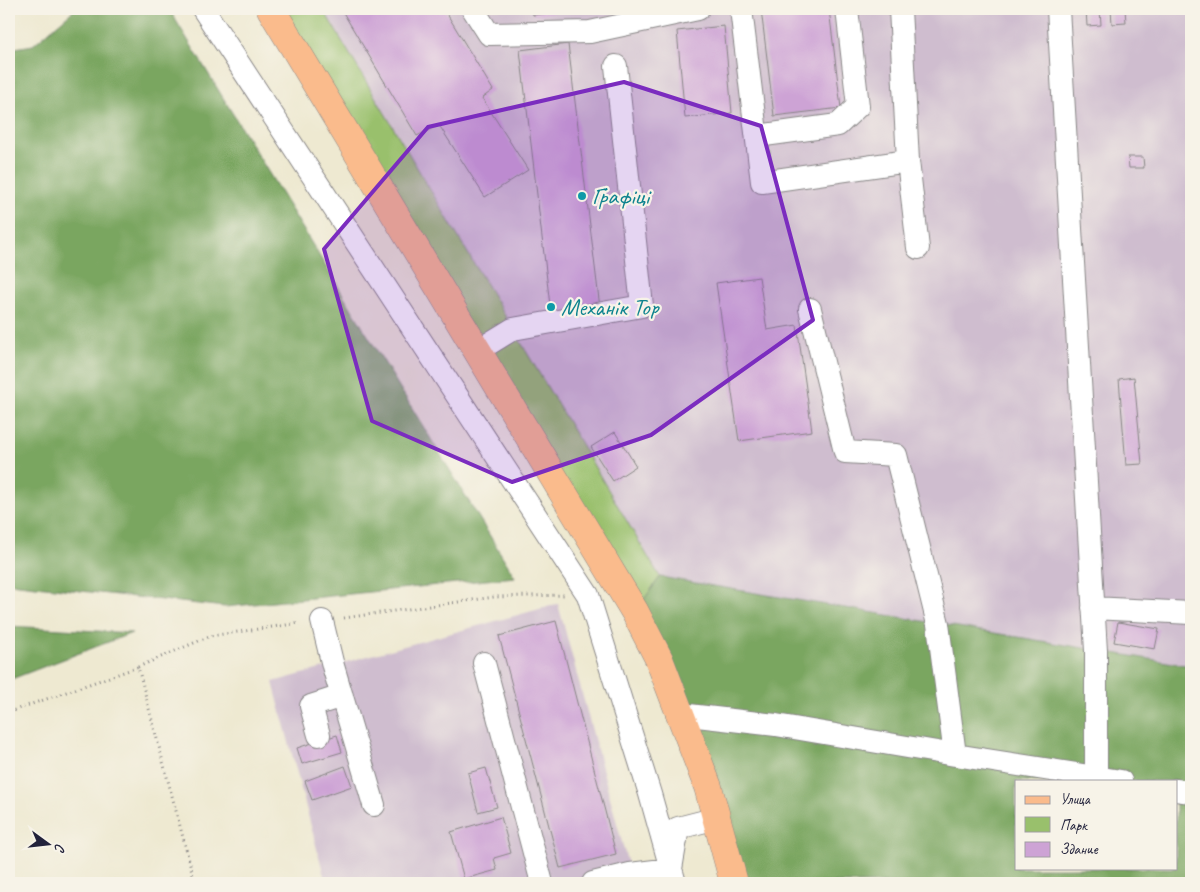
<svg xmlns="http://www.w3.org/2000/svg" width="1200" height="892" font-family="Caveat,sans-serif">
	<rect width="100%" height="100%" fill="#f7f3e8"/>
	<filter id="ink" filterUnits="userSpaceOnUse"><feTurbulence type="fractalNoise" baseFrequency=".02" numOctaves="2"/><feDisplacementMap in="SourceGraphic" scale="10" xChannelSelector="R" yChannelSelector="G"/><feConvolveMatrix kernelMatrix="1 2 1 2 8 2 1 2 1" color-interpolation-filters="sRGB"/></filter>
	<filter id="wash" filterUnits="userSpaceOnUse"><feTurbulence type="fractalNoise" baseFrequency=".0096" numOctaves="4" result="noise"/><feDisplacementMap in="SourceGraphic" scale="20" xChannelSelector="R" yChannelSelector="G"/><feGaussianBlur stdDeviation="1.12" result="paint"/><feColorMatrix in="noise" values="0 0 0 0 0 0 0 0 0 0 0 0 0 0 0 0 0 1.4 0 .05"/><feComposite in="paint" operator="in"/></filter>
	<g filter="url(#wash)">
		<rect width="100%" height="100%" fill="#eee9d1"/>
		<path fill="#cfbdcf" d="M323 9H1191V666L660 577Z
			M558 604 633 883H326L273 682Z"/>
		<path fill="#99c06c" stroke="#5e7154" d="M271 9H323L660 577 635 612Z"/>
		<path fill="#7aa660" stroke="#4e644e" fill-rule="evenodd" d="M75 9H169L515 577 225 607 9 583V49L33 45Z
			M660 577 1191 666V883H734L635 612ZM1016 781H1176V868H1016Z
			M9 626 132 633 9 680Z"/>
		<g id="blocks">
			<path fill="#cda3d5" d="M341 9H444L493 90 482 98 528 170 485 197 439 125 417 136Z
				M532 9H576V10L533 15Z
				M761 9H829L841 108 774 116Z
				M1086 9H1100L1101 25 1087 26Z
				M1111 9H1125L1126 23 1112 24Z
				M724 26 732 113 685 118 677 31Z
				M568 44 600 308 551 314 520 50Z
				M1128 157H1143L1144 168H1129Z
				M759 277 767 330 797 325 812 431 739 441 716 283Z
				M1134 377 1142 464 1126 465 1119 379Z
				M615 432 636 466 613 481 591 447Z
				M556 621 616 854 560 868 499 636Z
				M1118 622 1159 629 1155 649 1114 642Z
				M337 735 342 752 302 764 297 748Z
				M345 766 352 786 312 800 305 781Z
				M486 768 497 807 478 812 468 773Z
				M501 817 511 853 494 858 497 870 464 879 451 832Z"/>
		</g>
	</g>
	<g filter="url(#ink)">
		<use href="#blocks" fill-opacity="0" stroke="#888686" stroke-width="1"/>
		<g fill="none" stroke-linecap="round" stroke-linejoin="round">
			<defs>
				<path id="minor" d="M203 9 588 595 650 794 675 883
					M473 9 489 34 590 32 698 9
					M741 9 762 182 908 161
					M900 9 908 161 918 248
					M1058 9 1096 651V777
					M757 136 838 125 858 106 847 9
					M810 309 845 452 896 455 938 624 955 755
					M477 351 513 329 642 306 616 66
					M1093 608 1191 613
					M322 621 333 666 374 805
					M484 663 542 883
					M680 714 776 725 955 755 1121 781
					M319 735 311 706 342 696
					M1176 790 1191 792
					M593 883 630 874 671 869 678 828 717 818"/>
				<path id="major" d="M271 9 635 612 659 659 708 787 734 883"/>
			</defs>
			<use href="#minor" stroke="#888686" stroke-width="24"/>
			<use href="#major" stroke="#888686" stroke-width="29"/>
			<path stroke="#888686" stroke-width="3" stroke-dasharray="1 4" stroke-linecap="butt" d="M344 618 494 597 564 595
				M138 667 210 636 300 623
				M9 712 138 667 195 883"/>
			<use href="#minor" stroke="#fff" stroke-width="22"/>
			<use href="#major" stroke="#fabb8c" stroke-width="28"/>
		</g>
	</g>
	<path fill="#7b2cbf" fill-opacity="0.2" stroke="#7b2cbf" stroke-width="4" stroke-linejoin="round" d="M624 82 761 126 813 320 651 435 512 482 372 421 324 249 428 127Z"/>
	<g fill="#0f9aa8" stroke="#f7f3e8" stroke-width="2">
		<circle cx="582" cy="196" r="5"/>
		<circle cx="551" cy="307" r="5"/>
	</g>
	<g text-anchor="middle" dominant-baseline="central" stroke-width="4.5" stroke-linejoin="round" paint-order="stroke">
		<g font-size="24" fill="#0d838f" stroke="#f7f3e8" text-anchor="start">
			<text x="592" y="196">Графіці</text>
			<text x="561" y="307">Механік Тор</text>
		</g>
	</g>
	<rect width="1200" height="892" fill="none" stroke="#f7f3e8" stroke-width="30"/>
	<rect x="1015" y="780" width="162" height="90" fill="#f7f3e8" stroke="#a29fa3"/>
	<rect x="1025" y="796" width="25" height="8" fill="#fabb8c" stroke="#a29fa3"/>
	<text x="1060" y="804" font-size="15" fill="#22223b">Улица</text>
	<rect x="1025" y="817" width="25" height="15" fill="#99c06c" stroke="#a29fa3"/>
	<text x="1060" y="830" font-size="15" fill="#22223b">Парк</text>
	<rect x="1025" y="842" width="25" height="15" fill="#cda3d5" stroke="#a29fa3"/>
	<text x="1060" y="854" font-size="15" fill="#22223b">Здание</text>
	<g transform="translate(48 844) rotate(105)" stroke="#f7f3e8" stroke-width="4" paint-order="stroke">
	<path d="M0-4L9 19L0 12L-9 19Z" fill="#22223b"/>
	<text y="-8" font-size="14" font-weight="bold" text-anchor="middle" fill="#22223b">С</text>
	</g>
</svg>
